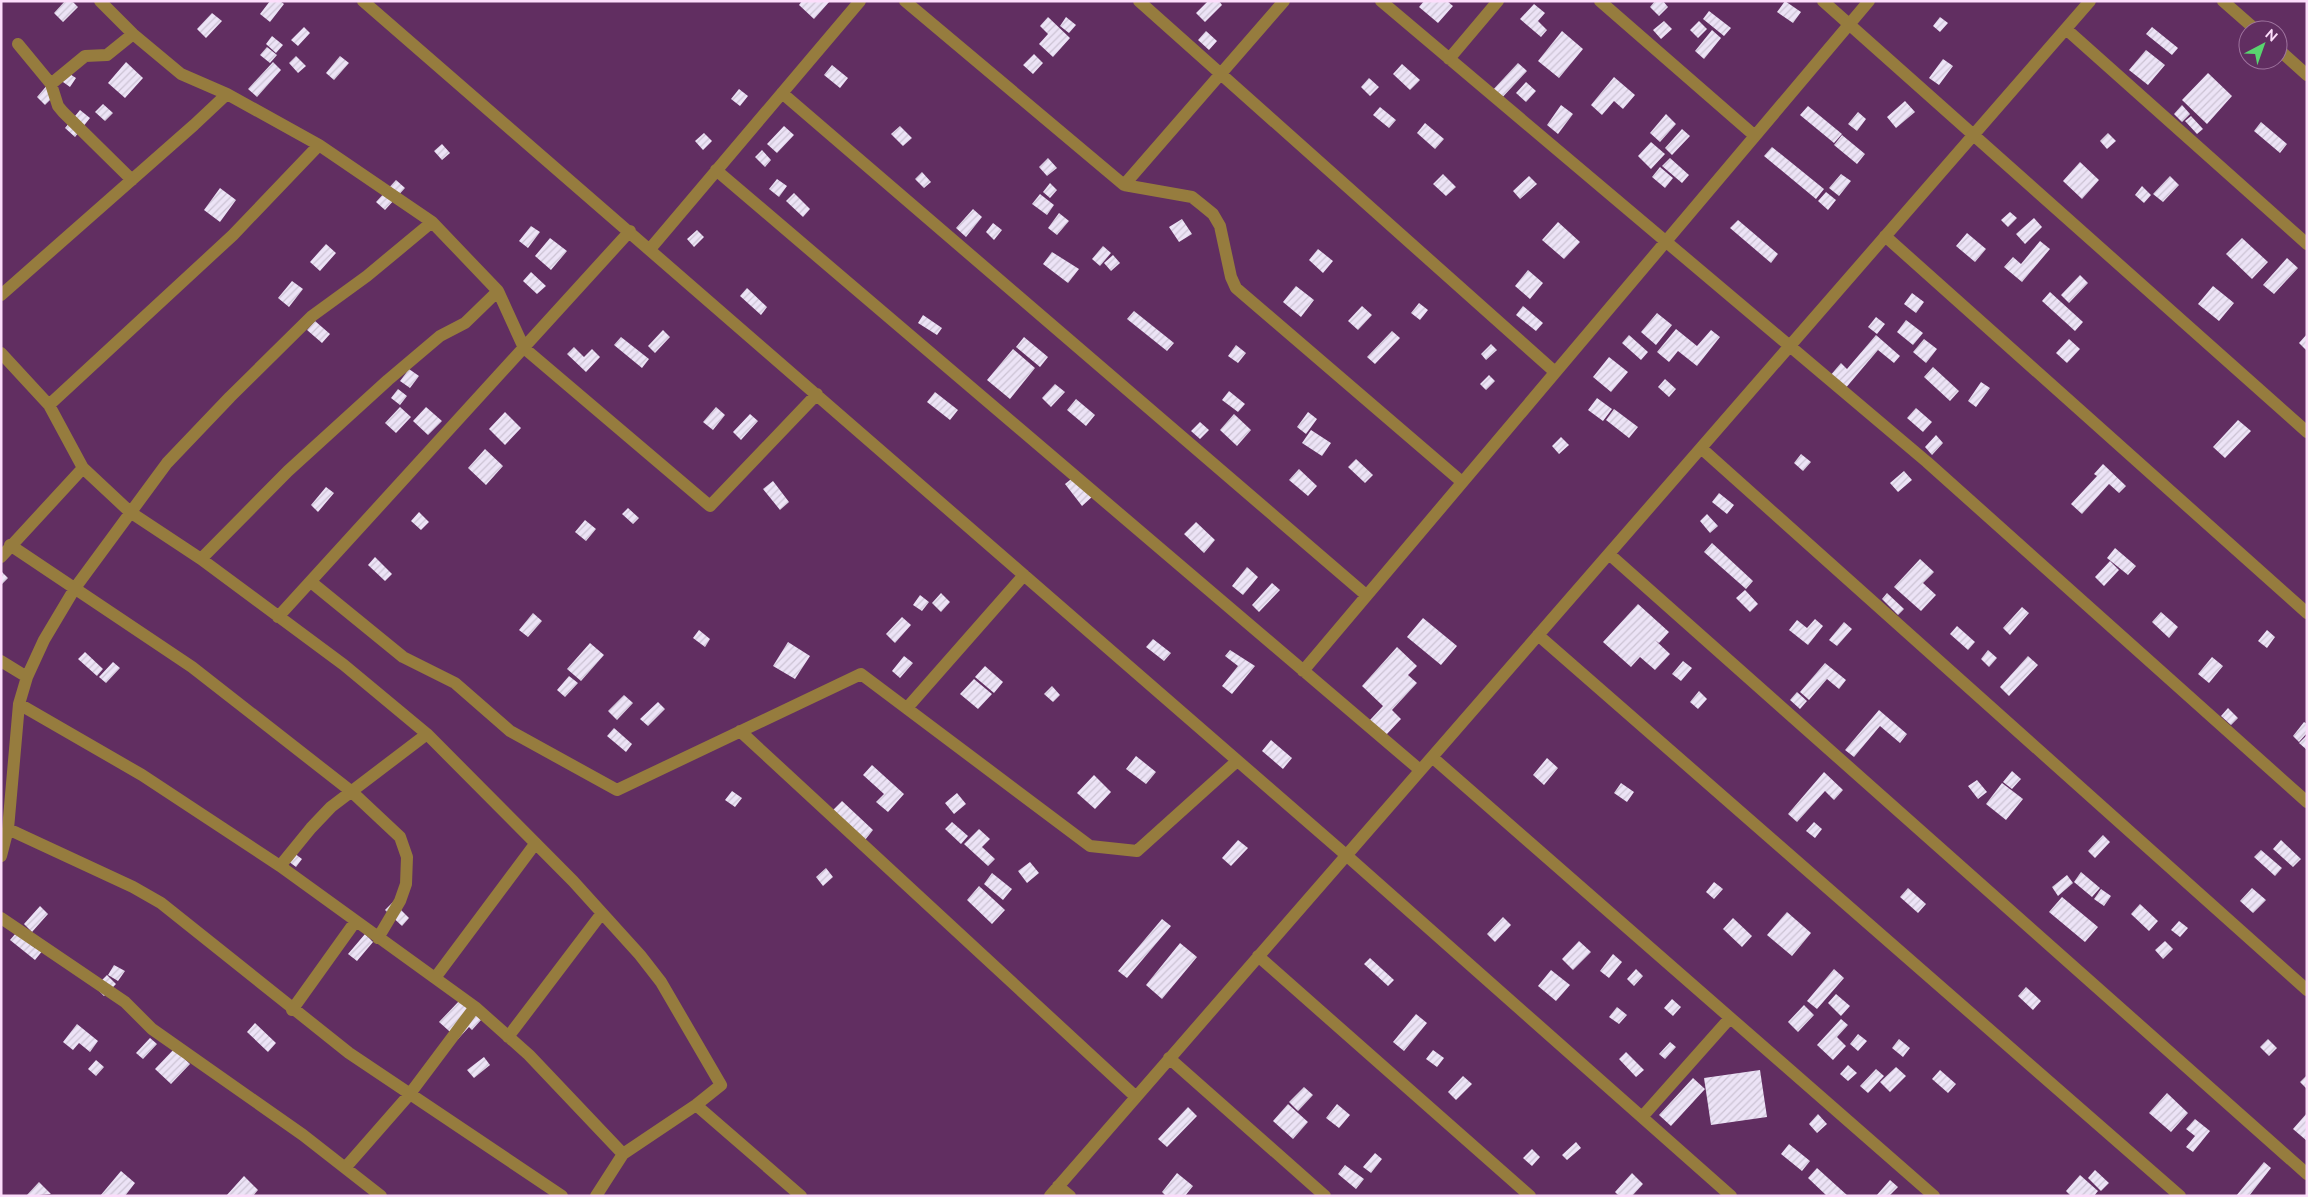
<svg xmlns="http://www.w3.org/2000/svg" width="2308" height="1197" font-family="Raleway,sans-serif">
	<defs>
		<pattern id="building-hatch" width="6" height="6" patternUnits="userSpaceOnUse" patternTransform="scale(1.25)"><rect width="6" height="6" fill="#ece3f6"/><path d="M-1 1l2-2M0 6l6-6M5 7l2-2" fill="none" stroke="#ccc3d4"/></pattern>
	</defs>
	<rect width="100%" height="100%" fill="#612e61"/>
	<path fill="url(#building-hatch)" d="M65 1H72L78 7 63 22 54 13Z
		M270 1H280L284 4 270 22 260 14Z
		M802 1H830L814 19 799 5Z
		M1208 1H1219L1222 5 1205 22 1196 13Z
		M1424 1H1447L1453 6 1438 23 1419 7Z
		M1655 1H1663L1668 7 1659 16 1650 7Z
		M1785 1 1801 12 1793 23 1777 12Z
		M1534 4 1545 13 1538 21 1547 30 1541 37 1520 19Z
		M1709 11 1731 28 1724 36 1703 19Z
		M212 13 222 21 206 38 197 29Z
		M1048 17 1070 38 1053 57 1039 44 1048 34 1040 26Z
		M1066 17 1076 25 1069 33 1060 26Z
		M1940 17 1948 23 1940 32 1933 26Z
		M1664 21 1672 29 1661 39 1653 30Z
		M1699 21 1707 29 1698 38 1690 30Z
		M304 27 310 33 298 46 291 40Z
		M2152 27 2178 48 2172 55 2146 34Z
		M1712 30 1721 38 1704 59 1695 51Z
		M1206 31 1217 41 1209 50 1198 40Z
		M1562 31 1583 49 1559 78 1538 61Z
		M272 36 283 45 276 53 266 44Z
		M267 47 277 55 270 63 260 55Z
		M2146 50 2165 65 2148 85 2129 70Z
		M1034 54 1043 63 1033 74 1023 65Z
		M296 56 306 66 298 73 289 63Z
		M340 56 349 63 334 80 326 73Z
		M1943 59 1953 66 1939 85 1929 78Z
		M126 62 143 78 125 98 108 83Z
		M273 62 281 70 257 97 248 89Z
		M1518 63 1527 71 1499 101 1490 93Z
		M1402 64 1420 80 1410 90 1393 74Z
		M832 65 848 78 840 88 824 75Z
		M62 69 76 78 70 87 56 77Z
		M2208 73 2232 96 2207 124 2182 100Z
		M1614 77 1635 95 1623 109 1614 101 1602 115 1591 105Z
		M1369 78 1379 87 1370 96 1361 87Z
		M1526 82 1536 91 1526 102 1516 93Z
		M49 83 58 92 45 105 37 97Z
		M739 89 748 96 740 106 731 99Z
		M1905 101 1915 112 1896 128 1887 117Z
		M103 104 113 113 105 121 95 112Z
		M1561 105 1573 114 1558 134 1547 125Z
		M2182 105 2190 114 2182 122 2174 114Z
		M1808 106 1842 134 1834 143 1800 115Z
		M1380 107 1396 120 1389 128 1373 115Z
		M80 110 90 118 75 137 65 128Z
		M1858 112 1866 119 1857 131 1848 124Z
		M1666 114 1676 124 1660 142 1650 133Z
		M2191 116 2203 129 2197 134 2185 121Z
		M2261 122 2287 144 2280 153 2254 131Z
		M1425 123 1444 139 1435 149 1417 133Z
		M784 126 794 135 777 153 767 144Z
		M900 126 912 138 903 146 891 134Z
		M1682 129 1690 136 1672 155 1665 148Z
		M704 133 712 141 703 150 695 141Z
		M2108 133 2116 141 2107 149 2100 141Z
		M1842 135 1865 154 1857 164 1834 145Z
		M1651 142 1665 154 1651 169 1638 156Z
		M442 144 450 153 442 160 434 151Z
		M1772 147 1824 189 1816 199 1764 156Z
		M762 150 771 160 765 167 755 157Z
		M1048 158 1057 168 1047 176 1039 167Z
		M1670 158 1689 175 1682 183 1662 166Z
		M2080 162 2099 180 2082 199 2063 181Z
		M1660 167 1673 178 1665 188 1652 177Z
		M922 172 931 182 924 188 915 179Z
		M1443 174 1456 187 1446 196 1433 184Z
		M1841 174 1851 181 1839 196 1829 188Z
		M1529 176 1537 184 1520 199 1513 191Z
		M2170 176 2179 185 2163 202 2153 194Z
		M777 179 787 186 779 197 769 189Z
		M396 180 405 188 385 210 376 202Z
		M1050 183 1057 190 1050 198 1043 192Z
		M2142 186 2151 195 2144 203 2135 195Z
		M220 188 236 200 220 222 204 210Z
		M1826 192 1836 200 1828 210 1818 201Z
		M794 193 810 209 803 217 786 201Z
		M1040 194 1054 205 1047 215 1032 204Z
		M973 209 982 217 966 237 956 228Z
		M2010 212 2017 218 2008 227 2001 220Z
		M1059 213 1069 221 1057 235 1048 228Z
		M2034 218 2042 227 2025 244 2016 234Z
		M1182 219 1192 234 1179 242 1169 227Z
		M1738 220 1778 254 1771 263 1730 228Z
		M1558 222 1580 242 1564 259 1542 240Z
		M993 223 1002 230 994 240 986 232Z
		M531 226 540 232 528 248 519 241Z
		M697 230 704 237 694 247 687 239Z
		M1967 233 1986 249 1975 262 1956 246Z
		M550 238 567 251 551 270 535 256Z
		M2242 238 2268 262 2252 279 2226 254Z
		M2040 241 2050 249 2022 282 2004 267 2013 257 2021 264Z
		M326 244 336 253 320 271 310 262Z
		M1103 246 1111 253 1100 266 1092 259Z
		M1318 249 1333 261 1323 273 1309 260Z
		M1052 252 1079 269 1068 283 1043 264Z
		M1113 255 1120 263 1111 271 1104 263Z
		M2287 258 2298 268 2274 294 2263 285Z
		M1528 270 1543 283 1530 299 1515 286Z
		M531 272 546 286 537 294 523 281Z
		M2080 275 2088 283 2069 303 2061 295Z
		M292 281 303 289 289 307 278 298Z
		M1296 286 1314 300 1301 317 1283 302Z
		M2213 286 2234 303 2219 321 2198 304Z
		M747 288 767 307 761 315 740 296Z
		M2050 292 2083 322 2075 331 2042 301Z
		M1912 293 1924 302 1916 313 1904 304Z
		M1419 303 1428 310 1420 320 1411 313Z
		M1362 306 1372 315 1358 330 1348 321Z
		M1523 306 1543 323 1536 331 1516 315Z
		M1134 311 1174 343 1167 351 1127 319Z
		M1657 313 1672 325 1656 345 1641 332Z
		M923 315 942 328 937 335 918 323Z
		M1876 317 1885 324 1877 334 1868 327Z
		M1906 320 1923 333 1913 345 1897 332Z
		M315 321 330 334 322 343 307 330Z
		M1676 329 1697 346 1711 330 1720 337 1697 366 1678 351 1669 362 1657 352Z
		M663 330 670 337 655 353 648 346Z
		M1392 331 1400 338 1375 364 1367 357Z
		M2307 334V351L2299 343Z
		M1629 335 1648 352 1641 360 1622 343Z
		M1876 335 1900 356 1894 363 1878 350 1844 390 1829 377 1841 363 1847 369Z
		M621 337 649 359 642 368 614 345Z
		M1024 337 1048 357 1040 367 1016 347Z
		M1924 339 1937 349 1926 363 1913 352Z
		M2069 339 2080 349 2067 363 2056 353Z
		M1491 344 1497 350 1486 360 1481 354Z
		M1236 345 1246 353 1238 363 1228 356Z
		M574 347 584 357 592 349 600 357 586 372 567 354Z
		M1013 349 1035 368 1010 399 987 380Z
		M1609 357 1628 372 1611 392 1593 377Z
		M1933 367 1959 391 1950 401 1924 377Z
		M409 369 419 376 410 388 400 381Z
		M1489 375 1495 381 1486 390 1480 384Z
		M1665 379 1676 389 1669 397 1658 387Z
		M1981 382 1990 388 1976 407 1968 401Z
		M1055 384 1065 392 1051 407 1042 398Z
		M398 389 407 396 400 405 391 398Z
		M1229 391 1245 404 1238 412 1222 400Z
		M935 392 958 410 950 420 927 402Z
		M1597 398 1612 409 1603 421 1588 410Z
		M1076 399 1095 415 1086 426 1067 410Z
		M400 407 411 417 396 433 385 423Z
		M426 407 442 421 428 435 413 421Z
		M716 407 725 415 713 430 703 422Z
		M1916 408 1932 422 1923 432 1907 418Z
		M1614 409 1638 427 1629 438 1606 420Z
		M505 412 521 428 505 445 489 429Z
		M1308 412 1317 419 1306 434 1297 427Z
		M750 414 758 421 741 440 733 432Z
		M1234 414 1251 430 1237 446 1220 430Z
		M2238 420 2251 431 2225 458 2213 447Z
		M1200 422 1209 430 1200 439 1191 431Z
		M1311 430 1331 443 1322 456 1302 443Z
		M1936 435 1943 443 1932 455 1925 447Z
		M1561 437 1569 445 1559 454 1552 446Z
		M485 449 503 466 486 485 468 468Z
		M1801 454 1811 462 1803 471 1794 463Z
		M1356 459 1373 475 1365 483 1348 467Z
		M2103 464 2126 486 2119 493 2109 484 2082 514 2071 504 2097 476 2094 474Z
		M1299 469 1317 486 1308 496 1289 480Z
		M1904 471 1912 480 1898 492 1890 483Z
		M1075 476 1092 497 1082 506 1065 484Z
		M773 481 789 502 780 510 763 489Z
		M326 487 334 493 318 512 311 505Z
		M1719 493 1734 505 1727 514 1712 502Z
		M628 508 639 518 633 524 622 514Z
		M419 512 429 522 421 530 411 521Z
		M1707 514 1718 526 1710 533 1700 521Z
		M585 520 596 529 586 541 575 532Z
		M1196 522 1215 540 1204 553 1184 534Z
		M1712 543 1753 581 1746 589 1704 552Z
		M2115 548 2136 566 2128 575 2107 558Z
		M375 557 392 574 385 581 368 565Z
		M1920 559 1934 572 1923 583 1936 595 1921 611 1894 587Z
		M2110 561 2119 570 2104 586 2095 577Z
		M1247 567 1258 577 1243 595 1232 586Z
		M1 571 8 578 1 585Z
		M1272 583 1280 590 1259 612 1252 605Z
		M1745 590 1758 604 1750 612 1736 598Z
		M941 593 950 602 941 612 932 603Z
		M1887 593 1904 609 1898 615 1882 599Z
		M920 595 929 602 922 611 913 605Z
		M1638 604 1669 632 1659 643 1655 640 1670 654 1655 670 1640 657 1631 667 1603 642Z
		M2022 607 2029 613 2010 635 2003 628Z
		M2161 612 2178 627 2169 638 2152 622Z
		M533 613 542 621 528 637 519 630Z
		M902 617 911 625 895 643 886 634Z
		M1423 618 1457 646 1441 665 1407 637Z
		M1815 619 1823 626 1808 645 1789 630 1797 620 1807 628Z
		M1844 622 1852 629 1837 646 1829 640Z
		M1957 626 1975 642 1968 650 1950 634Z
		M699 630 710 639 705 647 693 638Z
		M2267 630 2275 637 2267 648 2258 641Z
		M1153 639 1171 653 1164 661 1146 647Z
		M788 642 810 656 795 679 773 666Z
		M590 643 604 655 581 681 567 669Z
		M1397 647 1417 666 1408 675 1417 683 1392 710 1401 719 1386 735 1370 720 1383 706 1362 686Z
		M1230 650 1255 666 1232 694 1222 686 1238 666 1225 656Z
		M1988 650 1997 658 1989 667 1981 659Z
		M85 652 103 669 97 676 78 659Z
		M904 656 913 663 900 678 892 671Z
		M2028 656 2038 665 2009 696 2000 687Z
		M2212 657 2223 666 2209 683 2198 674Z
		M1683 661 1692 668 1681 681 1672 674Z
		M113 662 120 668 106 683 99 677Z
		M1825 663 1846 680 1839 689 1827 679 1809 700 1800 692Z
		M985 666 1003 682 994 693 975 677Z
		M569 676 578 683 565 697 557 690Z
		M974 679 992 694 978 709 960 694Z
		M1052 686 1060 695 1053 702 1044 694Z
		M1699 691 1707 699 1698 709 1690 702Z
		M1797 692 1807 701 1800 709 1790 700Z
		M624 695 633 703 617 720 608 711Z
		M658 702 665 709 648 726 640 719Z
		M2228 708 2238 718 2231 725 2221 716Z
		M1879 710 1907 734 1900 743 1880 726 1854 757 1845 750Z
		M2304 722 2307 724V733L2299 742 2293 736Z
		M614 728 632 744 626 752 607 736Z
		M2307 735V750L2299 743Z
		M1271 740 1292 758 1283 769 1262 751Z
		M1136 756 1156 772 1146 784 1126 769Z
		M1547 758 1558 768 1544 785 1533 775Z
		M872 765 904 794 888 812 876 802 884 794 863 775Z
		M2012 771 2021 779 2012 789 2003 782Z
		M1824 772 1843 790 1834 800 1825 791 1797 822 1788 814Z
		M1094 775 1111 792 1095 809 1077 793Z
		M1977 780 1987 792 1978 799 1968 786Z
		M1621 783 1634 792 1627 802 1614 793Z
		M2002 783 2023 799 2006 820 1986 804Z
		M732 791 742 798 735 807 725 800Z
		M957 793 966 804 954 814 945 803Z
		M842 801 873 830 865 840 833 810Z
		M952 822 968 836 961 844 945 829Z
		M1814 822 1822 829 1815 838 1806 831Z
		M979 829 990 839 982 847 995 859 988 866 964 844Z
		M2103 835 2110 842 2095 858 2088 851Z
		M1238 840 1248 848 1231 866 1222 858Z
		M2281 840 2301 859 2293 867 2273 849Z
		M290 850 302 859 296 867 284 858Z
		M2261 850 2282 868 2275 876 2254 857Z
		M1030 862 1039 873 1027 883 1018 871Z
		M826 868 833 877 823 886 816 877Z
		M2081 872 2100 888 2092 897 2074 882Z
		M992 873 1012 889 1003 900 984 884Z
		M2067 875 2073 883 2058 896 2052 887Z
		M1714 882 1723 889 1714 899 1706 892Z
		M979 886 1005 910 992 924 967 900Z
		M1908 888 1926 904 1918 913 1900 897Z
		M2252 888 2266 900 2253 913 2240 901Z
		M2101 889 2111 896 2104 906 2094 899Z
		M2062 897 2098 927 2085 942 2049 912Z
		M393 902 409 918 402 926 385 910Z
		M2140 904 2158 921 2149 931 2131 914Z
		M40 906 48 914 32 932 24 924Z
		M1787 912 1811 933 1792 956 1767 935Z
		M1503 917 1511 925 1495 942 1487 934Z
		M1733 918 1752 936 1742 947 1723 929Z
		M1162 919 1171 926 1127 978 1118 971Z
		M2179 921 2188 928 2180 937 2171 930Z
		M16 933 35 948 41 939 48 944 35 960 10 940Z
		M365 934 373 942 357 961 348 954Z
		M1579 941 1591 952 1573 970 1562 959Z
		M2165 941 2173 949 2163 959 2155 950Z
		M1180 943 1197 957 1162 999 1146 985Z
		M1613 954 1622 962 1609 978 1600 971Z
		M1370 958 1394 980 1388 986 1364 964Z
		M114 965 125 971 118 981 108 975Z
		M1636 969 1643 976 1634 986 1627 979Z
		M1834 969 1844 978 1817 1009 1807 1001Z
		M1551 970 1570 985 1556 1001 1538 986Z
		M107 975 116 984 104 996 95 987Z
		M2026 987 2041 1001 2033 1010 2018 996Z
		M1836 994 1850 1006 1841 1016 1828 1003Z
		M1672 999 1681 1007 1673 1016 1664 1008Z
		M460 1000 481 1020 472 1030 469 1027 458 1039 439 1022Z
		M1804 1005 1814 1015 1798 1032 1788 1022Z
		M1617 1007 1627 1015 1619 1024 1609 1017Z
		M1416 1014 1427 1023 1404 1051 1393 1042Z
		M1841 1019 1848 1025 1837 1037 1846 1046 1833 1060 1817 1045Z
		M255 1023 276 1043 268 1052 247 1032Z
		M77 1024 98 1041 90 1052 79 1043 73 1050 63 1042Z
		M1858 1034 1867 1041 1858 1051 1850 1044Z
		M150 1038 157 1044 143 1059 136 1053Z
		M1899 1039 1910 1048 1903 1057 1892 1048Z
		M2268 1039 2277 1048 2269 1056 2260 1047Z
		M1670 1042 1676 1047 1665 1059 1659 1054Z
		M174 1049 190 1064 171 1084 155 1069Z
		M1433 1050 1444 1058 1437 1067 1426 1059Z
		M1626 1052 1644 1070 1636 1077 1619 1059Z
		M484 1057 490 1065 474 1078 467 1070Z
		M96 1060 104 1067 96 1076 88 1069Z
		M1848 1065 1857 1073 1848 1081 1840 1074Z
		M1896 1067 1906 1076 1890 1092 1880 1082Z
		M1876 1069 1884 1076 1868 1093 1860 1086Z
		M1760 1070 1767 1117 1711 1125 1704 1078Z
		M1940 1070 1956 1084 1948 1093 1932 1079Z
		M2307 1075V1089L2300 1082Z
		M1463 1076 1472 1084 1456 1100 1448 1092Z
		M1693 1078 1705 1089 1671 1126 1659 1115Z
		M1304 1087 1313 1095 1298 1111 1289 1102Z
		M2167 1093 2188 1113 2171 1132 2149 1113Z
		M1288 1104 1308 1122 1293 1139 1273 1121Z
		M1337 1104 1350 1115 1339 1128 1326 1118Z
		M1188 1107 1197 1116 1167 1147 1158 1139Z
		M2307 1113V1141L2293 1129Z
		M1818 1114 1827 1124 1817 1133 1809 1124Z
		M2195 1119 2210 1131 2193 1152 2186 1147 2195 1136 2186 1129Z
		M1576 1142 1581 1148 1567 1160 1562 1155Z
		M1789 1144 1810 1161 1802 1171 1781 1154Z
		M1532 1149 1540 1157 1532 1166 1523 1158Z
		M1375 1153 1382 1159 1371 1173 1363 1167Z
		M2264 1162 2271 1168 2249 1196H2236Z
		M1345 1165 1364 1179 1356 1189 1338 1174Z
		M1817 1168 1848 1196H1827L1808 1178Z
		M2095 1170 2109 1183 2101 1191 2088 1178Z
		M121 1171 135 1183 125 1196H100Z
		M1177 1173 1193 1186 1185 1196H1166L1162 1192Z
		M1632 1173 1643 1184 1632 1196H1619L1615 1192Z
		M2080 1175 2098 1191 2094 1196H2071L2066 1191Z
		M244 1176 258 1190 253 1196H226Z
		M1890 1180 1898 1187 1889 1196H1876Z
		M39 1182 51 1194 26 1196Z"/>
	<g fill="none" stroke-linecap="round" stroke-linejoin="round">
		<path stroke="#967c3e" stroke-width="12" d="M363 1 1346 855 1731 1196
			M905 1 1124 185 1192 197 1202 205 1213 214 1220 226 1231 277 1236 288 1462 482
			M1139 1 1555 372
			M1381 1 1927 462 2307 802
			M1600 1 1755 136
			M1823 1 2307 432
			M2223 1 2256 30
			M2066 29 2307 244
			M18 44 51 84 58 106 63 112 132 180
			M2278 49 2307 75
			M1449 59 1498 1
			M51 84 85 56 107 55 133 34
			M782 93 1366 595
			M716 170 1420 770
			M1124 185 1284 1
			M1885 236 2307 613
			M650 249 860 1
			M498 291 524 348 710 506 817 394
			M1 295 194 125 227 94
			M1 353 49 405 83 468 130 512 201 559 344 665 427 734 573 881 640 955 661 982 721 1085 696 1105 623 1154 596 1196
			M49 405 233 235 319 145
			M1701 448 2307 990
			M10 545 192 667 352 792 400 837 407 857 406 884 400 901 378 938
			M1609 554 2307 1174
			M1 557 83 468
			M201 559 288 471 388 380 440 336 465 323 498 291 432 222
			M311 582 403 657 455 683 510 731 617 790 861 674 1090 846 1137 851 1237 761
			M278 617 630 231
			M1538 635 2180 1196
			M1 661 27 677
			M1303 671 1869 1
			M19 704 142 775 280 866
			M907 708 1024 575
			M740 731 1136 1097
			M427 734 331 807 311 828 280 866 475 1007 529 1055 623 1154
			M1432 757 1934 1196
			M8 829 133 887 161 903 349 1053 562 1196
			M1 856 8 829 19 704 27 677 44 640 75 588 167 463 230 397 312 316 367 276 432 222 319 145 227 94 181 74 133 34 100 1
			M1 918 125 1002 152 1029 303 1135 381 1196
			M1258 956 1530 1196
			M435 978 535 844
			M292 1010 355 922
			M508 1037 602 913
			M1169 1058 1325 1196
			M696 1105 801 1196
			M1642 1117 1730 1018
			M345 1168 409 1095 475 1007
			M1058 1186 1070 1196
			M1050 1196 2090 1"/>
	</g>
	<rect width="2308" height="1197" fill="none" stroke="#fcddfb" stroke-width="5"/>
	<g transform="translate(2263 45) rotate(41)"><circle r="24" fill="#612e61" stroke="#9f749f"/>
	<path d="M0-4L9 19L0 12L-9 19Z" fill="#59d56f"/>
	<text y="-8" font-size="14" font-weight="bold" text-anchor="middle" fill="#fcddfb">N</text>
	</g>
</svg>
